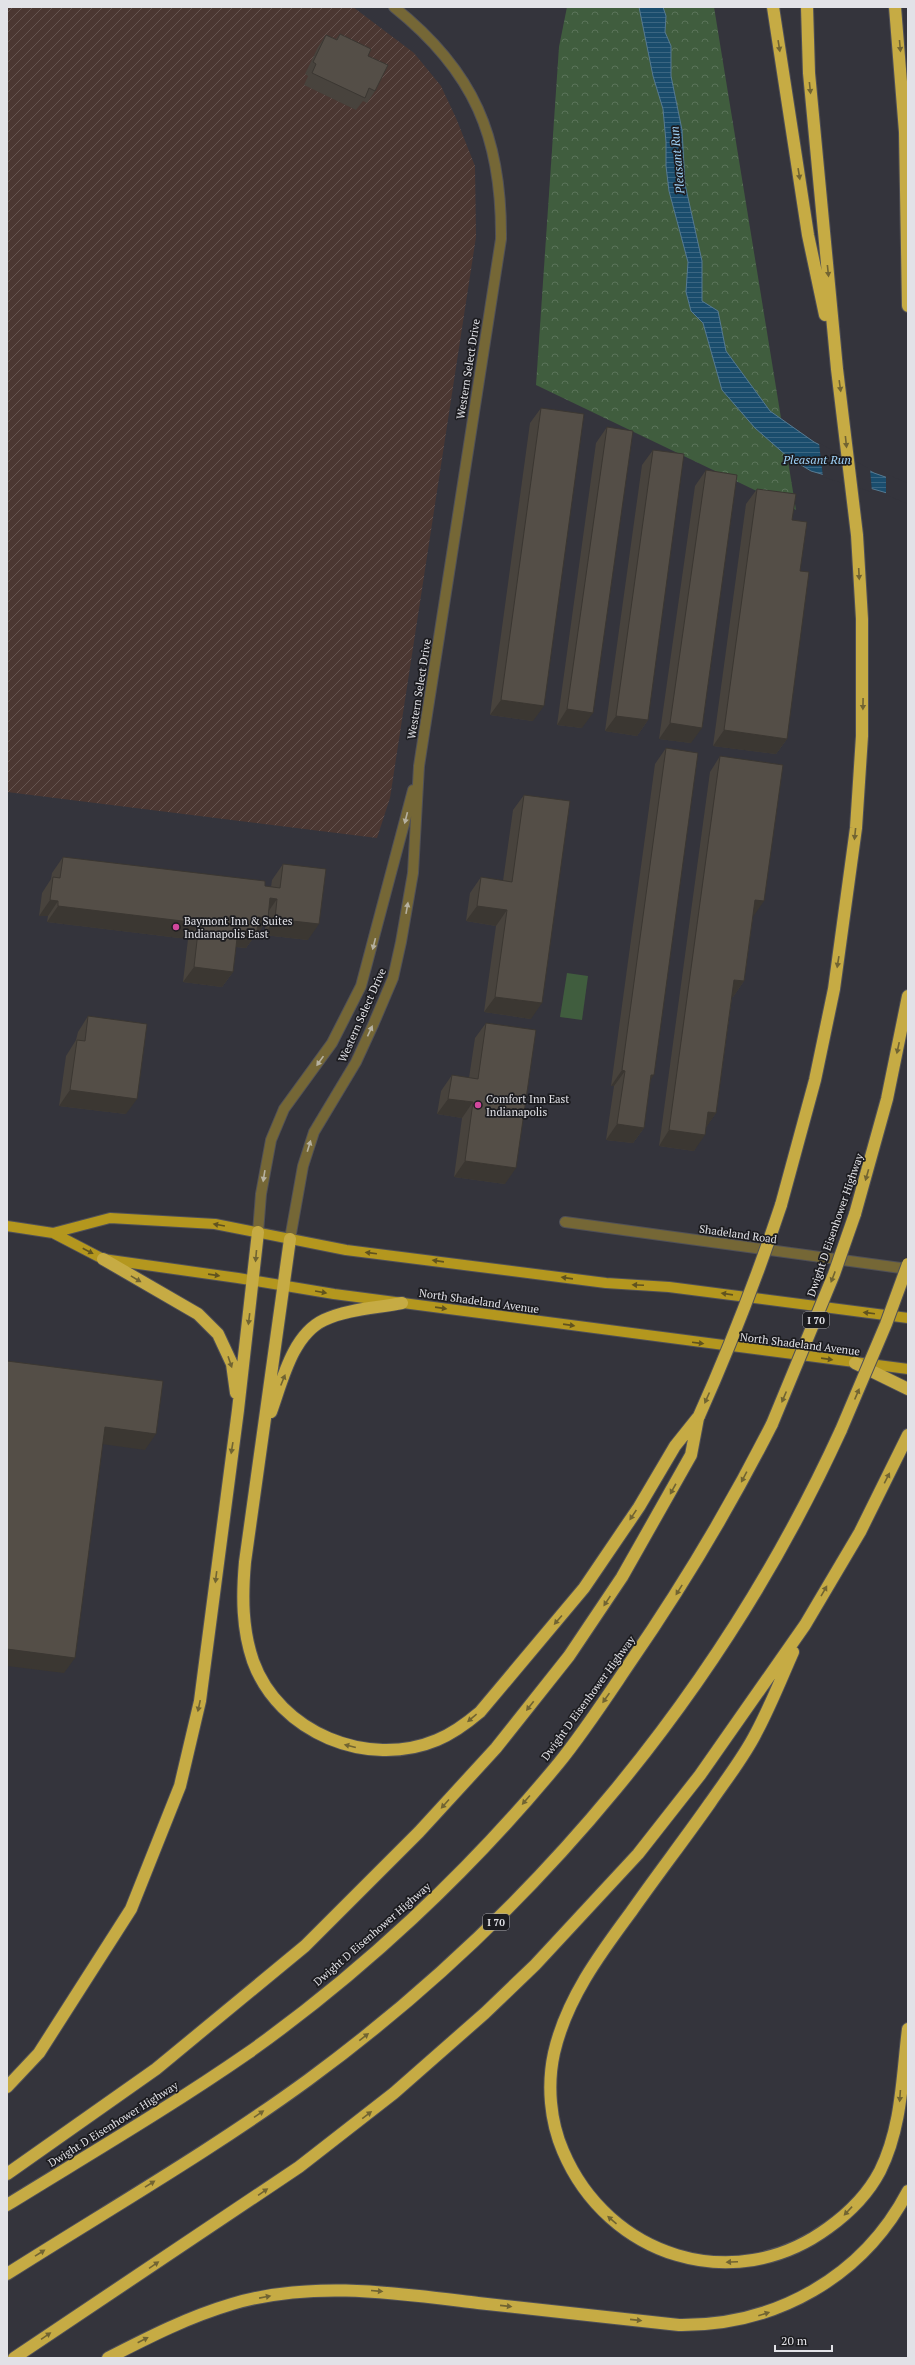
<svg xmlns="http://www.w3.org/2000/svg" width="915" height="2365" font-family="'PT Serif',serif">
	<defs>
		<pattern id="industrial-furrows" width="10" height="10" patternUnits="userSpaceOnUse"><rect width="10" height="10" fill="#4b3732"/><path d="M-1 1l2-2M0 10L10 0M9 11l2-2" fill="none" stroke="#655450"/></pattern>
		<pattern id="forest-crowns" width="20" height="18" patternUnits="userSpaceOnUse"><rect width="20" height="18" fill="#405d3e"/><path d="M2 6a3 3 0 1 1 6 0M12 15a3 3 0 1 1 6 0" fill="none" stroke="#5b745a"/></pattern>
		<pattern id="water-rules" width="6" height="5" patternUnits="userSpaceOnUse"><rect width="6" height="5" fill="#1a4d6d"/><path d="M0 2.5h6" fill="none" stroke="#3b6682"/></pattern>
	</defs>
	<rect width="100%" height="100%" fill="#34343c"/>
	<path fill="url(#industrial-furrows)" d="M7 7H353L414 53 441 86 456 118 475 166 476 237 390 798 377 838 7 792Z"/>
	<path fill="#405d3e" d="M567 973 588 976 582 1020 560 1017Z"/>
	<path fill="url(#forest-crowns)" d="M567 7H714L796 510 536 385 559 47Z"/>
	<path fill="url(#water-rules)" stroke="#567a92" d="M639 7H663L666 16 665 32 671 46V76L682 130 685 184 702 261V301L718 311 726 351 770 411 814 442 874 473 908 485 887 493 811 471 788 457 755 428 722 390 703 323 691 311 686 292 688 262 669 191 666 166V142L663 109 653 76Z"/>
	<path fill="#34343c" d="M819 443 870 469 872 492 823 477Z
		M886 474 908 483V504L886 495Z"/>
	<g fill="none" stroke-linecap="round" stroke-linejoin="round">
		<defs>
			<path id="minor" d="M565 1222 908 1269
				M258 1232 261 1194 271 1140 284 1109 332 1043 361 986 413 790
				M290 1239 303 1166 314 1132 356 1062 373 1025 393 978 401 942 413 873 419 766 501 239C502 137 474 71 394 7"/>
			<path id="major" d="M7 1226 53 1233 103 1259 238 1278 334 1294 908 1369
				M53 1233 110 1218 215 1224 346 1250 606 1283 669 1287 908 1318"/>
			<path id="highway" d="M773 7 808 235 825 315
				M895 7 905 132 908 306
				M781 1205 815 1080 834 989 856 828 862 736V619L857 535 837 369 809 73 807 7
				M855 1214 887 1099 908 996
				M290 1239 245 1562C242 1596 242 1629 253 1661 279 1733 368 1769 437 1740 454 1733 467 1723 480 1712L584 1588 639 1507 675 1446 699 1416
				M103 1259 198 1314 218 1334 232 1364 236 1393
				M855 1363 908 1389
				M271 1412C282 1382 292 1335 324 1320 347 1309 377 1308 402 1303
				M793 1652C781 1679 770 1707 756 1733 744 1757 725 1781 710 1803 684 1840 657 1875 631 1912 599 1955 566 2000 554 2053 547 2085 550 2121 563 2151 608 2257 734 2297 828 2228 849 2213 868 2194 880 2171 902 2127 902 2077 908 2029
				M7 2087 39 2053 131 1909 180 1786 200 1701 238 1410 258 1232
				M7 2174 156 2069 305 1946 419 1832 496 1748 569 1656 622 1577 691 1455 698 1418
				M7 2205C88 2155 170 2107 248 2053 362 1972 469 1872 558 1764 584 1732 606 1698 629 1664 682 1587 730 1507 772 1424
				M7 2274C108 2210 212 2150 308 2080 537 1912 723 1688 841 1430
				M14 2358 299 2167 394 2093 485 2013 535 1965 638 1854 700 1775 805 1625 860 1532 908 1435
				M108 2358C149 2337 188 2317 232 2304 313 2280 396 2293 478 2303 545 2310 612 2318 679 2325 776 2326 863 2277 908 2191"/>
		</defs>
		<use href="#minor" stroke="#505057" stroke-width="12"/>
		<use href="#major" stroke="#505057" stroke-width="12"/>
		<use href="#highway" stroke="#505057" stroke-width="14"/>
		<use href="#minor" stroke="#756736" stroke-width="10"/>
		<use href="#major" stroke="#b4971e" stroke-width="10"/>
		<use href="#highway" stroke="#c6ab44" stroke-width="12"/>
		<defs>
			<path id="highway-bridge" d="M699 1416C730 1347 757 1277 781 1205
				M772 1424 834 1274 855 1214
				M841 1430 886 1324 908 1264"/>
		</defs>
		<use href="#highway-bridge" stroke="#505057" stroke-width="14" stroke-linecap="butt"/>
		<use href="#highway-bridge" stroke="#c6ab44" stroke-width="12"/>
	</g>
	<path fill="#48433d" d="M340 34 368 56 375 91 367 103 363 101 356 110 304 85 308 76 305 74 318 47 326 35 336 39Z
		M541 408 533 721 490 715 530 423Z
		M607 427 582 728 557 725 596 443Z
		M653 450 648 720 637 736 605 731 642 465Z
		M706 470 691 743 659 739 695 486Z
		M757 489 792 520 800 571 787 739 776 754 713 746 746 504Z
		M666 748 650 1081 644 1128 633 1143 606 1140 614 1086H611L655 764Z
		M720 756 753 916 744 981 733 997H732L716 1113 706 1127 694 1151 659 1146 710 772Z
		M524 795 531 1019 484 1012 496 926 466 921 470 893 481 877 503 881 513 810Z
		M63 857 271 887 272 880 283 864 308 940 264 935 266 922 257 934H256L246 948 236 947 233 972 222 987 183 982 188 939 47 922 48 916H39L42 893 51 879 52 873Z
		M88 1016 126 1114 59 1106 66 1056 76 1040 78 1032Z
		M486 1023 505 1184 454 1177 462 1118 437 1114 441 1091 452 1075 469 1078 475 1038Z"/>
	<path fill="#3b3732" d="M501 700 544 706 533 721 490 715Z
		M567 709 593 713 582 728 557 725Z
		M616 716 648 720 637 736 605 731Z
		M670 723 702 728 691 743 659 739Z
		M724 730 787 739 776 754 713 746Z
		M270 898 277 899 266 915Z
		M50 900 58 901 48 916H39Z
		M755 900 764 901 753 917Z
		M58 906 199 923 188 939 47 922Z
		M477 906 507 910 496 926 466 921Z
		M258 917 268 918 257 934H256L246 948 227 946 238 930Z
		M275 919 319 924 308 940 264 935Z
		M194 967 233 972 222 987 183 982Z
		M734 980 744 981 733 997 723 996Z
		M495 997 542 1003 531 1019 484 1012Z
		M622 1070 625 1071 614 1086H611Z
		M651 1075H654L643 1091Z
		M70 1090 137 1099 126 1114 59 1106Z
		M448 1099 473 1102 462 1118 437 1114Z
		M708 1112 716 1113 705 1129Z
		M617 1124 644 1128 633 1143 606 1140Z
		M669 1130 705 1135 694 1151 659 1146Z
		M465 1161 516 1168 505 1184 454 1177Z
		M105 1427 156 1434 145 1450 94 1443Z
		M7 1649 75 1658 64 1673 7 1666Z"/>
	<path fill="#544e47" stroke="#3b3732" d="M340 34 371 49 368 56 388 65 375 91 369 88 365 98 312 73 316 64 313 62 326 35 337 40Z
		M541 408 584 414 544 706 501 700Z
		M607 427 633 431 593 713 567 709Z
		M653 450 684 454 648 720 616 716Z
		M706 470 737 475 702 728 670 723Z
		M757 489 796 494 792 520 807 522 800 571 809 572 787 739 724 730Z
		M666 748 698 753 654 1075H651L644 1128 617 1124 625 1071 622 1070Z
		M720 756 783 765 764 901 755 900 744 981 734 980 716 1113 708 1112 705 1135 669 1130Z
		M524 795 570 801 542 1003 495 997 507 910 477 906 481 877 512 882Z
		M63 857 265 881V886L280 888 283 864 326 869 319 924 275 919 277 899 270 898 268 918 258 917 257 933 238 930 233 972 194 967 199 923 58 906V901L50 900 53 877 60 878Z
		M88 1016 147 1024 137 1099 70 1090 77 1040 85 1041Z
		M486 1023 536 1030 516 1168 465 1161 473 1102 448 1099 452 1075 478 1079Z
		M7 1361 163 1381 156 1434 105 1427 75 1658 7 1649Z"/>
	<defs><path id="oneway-solid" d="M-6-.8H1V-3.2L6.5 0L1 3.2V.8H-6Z"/></defs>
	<g fill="#716432">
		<use href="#oneway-solid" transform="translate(779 46) rotate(81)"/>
		<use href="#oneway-solid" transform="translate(900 46) rotate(85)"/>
		<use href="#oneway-solid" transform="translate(810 88) rotate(84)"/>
		<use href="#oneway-solid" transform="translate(799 174) rotate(81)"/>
		<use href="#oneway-solid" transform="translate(828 271) rotate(84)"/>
		<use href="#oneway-solid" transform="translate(840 386) rotate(82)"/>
		<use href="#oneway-solid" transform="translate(846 442) rotate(84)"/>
		<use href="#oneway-solid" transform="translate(859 574) rotate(87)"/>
		<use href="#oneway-solid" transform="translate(863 704) rotate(91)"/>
		<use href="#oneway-solid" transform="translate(855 834) rotate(96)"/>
		<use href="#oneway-solid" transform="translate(838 962) rotate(99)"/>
		<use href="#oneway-solid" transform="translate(898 1048) rotate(102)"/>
		<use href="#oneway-solid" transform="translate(867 1175) rotate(106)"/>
		<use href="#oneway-solid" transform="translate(256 1256) rotate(95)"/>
		<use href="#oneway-solid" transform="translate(833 1277) rotate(111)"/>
		<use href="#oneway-solid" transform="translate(136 1279) rotate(31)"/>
		<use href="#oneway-solid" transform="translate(249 1319) rotate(97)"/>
		<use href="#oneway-solid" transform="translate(230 1362) rotate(71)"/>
		<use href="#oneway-solid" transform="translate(283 1380) rotate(-68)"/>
		<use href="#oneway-solid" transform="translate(857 1394) rotate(-67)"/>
		<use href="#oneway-solid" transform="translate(784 1397) rotate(113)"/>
		<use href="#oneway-solid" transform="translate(707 1398) rotate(114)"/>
		<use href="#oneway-solid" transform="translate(232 1448) rotate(99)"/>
		<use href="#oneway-solid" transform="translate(744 1477) rotate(118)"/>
		<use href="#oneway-solid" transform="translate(887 1478) rotate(-63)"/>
		<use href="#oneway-solid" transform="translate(673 1489) rotate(119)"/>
		<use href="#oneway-solid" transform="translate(633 1515) rotate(124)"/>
		<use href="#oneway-solid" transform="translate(216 1577) rotate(97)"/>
		<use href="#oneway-solid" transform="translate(679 1590) rotate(122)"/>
		<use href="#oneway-solid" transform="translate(824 1591) rotate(-60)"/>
		<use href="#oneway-solid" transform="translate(607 1601) rotate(124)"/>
		<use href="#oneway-solid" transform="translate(558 1620) rotate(131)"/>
		<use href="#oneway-solid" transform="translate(606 1698) rotate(125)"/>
		<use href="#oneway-solid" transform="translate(199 1706) rotate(102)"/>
		<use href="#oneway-solid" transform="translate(530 1706) rotate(128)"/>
		<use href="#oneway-solid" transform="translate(472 1718) rotate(140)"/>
		<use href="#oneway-solid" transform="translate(350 1746) rotate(-166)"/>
		<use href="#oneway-solid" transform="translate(526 1800) rotate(131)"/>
		<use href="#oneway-solid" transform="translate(445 1804) rotate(132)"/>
		<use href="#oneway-solid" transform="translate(364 2037) rotate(-38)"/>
		<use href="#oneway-solid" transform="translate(900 2096) rotate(94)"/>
		<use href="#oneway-solid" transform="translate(259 2114) rotate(-34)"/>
		<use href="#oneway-solid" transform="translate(367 2115) rotate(-37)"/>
		<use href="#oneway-solid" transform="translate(150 2184) rotate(-32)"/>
		<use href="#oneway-solid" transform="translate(263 2192) rotate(-35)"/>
		<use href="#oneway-solid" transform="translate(848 2211) rotate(133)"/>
		<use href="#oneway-solid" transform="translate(612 2220) rotate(-139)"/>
		<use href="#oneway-solid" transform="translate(40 2253) rotate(-32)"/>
		<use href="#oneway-solid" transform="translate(732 2262) rotate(177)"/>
		<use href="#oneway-solid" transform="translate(154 2265) rotate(-34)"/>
		<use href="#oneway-solid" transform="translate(377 2291) rotate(5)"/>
		<use href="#oneway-solid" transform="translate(265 2297) rotate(-11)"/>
		<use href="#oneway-solid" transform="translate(506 2306) rotate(6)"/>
		<use href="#oneway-solid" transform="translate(764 2314) rotate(-18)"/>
		<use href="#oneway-solid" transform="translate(636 2320) rotate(6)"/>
		<use href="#oneway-solid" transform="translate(46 2336) rotate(-34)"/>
		<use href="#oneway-solid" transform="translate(143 2340) rotate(-27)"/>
	</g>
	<g fill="#b6b1a0">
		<use href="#oneway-solid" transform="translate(406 818) rotate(104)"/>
		<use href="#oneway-solid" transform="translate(407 908) rotate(-80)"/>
		<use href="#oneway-solid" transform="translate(374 944) rotate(104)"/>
		<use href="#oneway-solid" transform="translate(370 1031) rotate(-65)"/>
		<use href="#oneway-solid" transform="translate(320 1061) rotate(125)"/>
		<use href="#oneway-solid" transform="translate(309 1146) rotate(-73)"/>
		<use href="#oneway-solid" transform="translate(264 1176) rotate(99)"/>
	</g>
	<g fill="#60531f">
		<use href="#oneway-solid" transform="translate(219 1225) rotate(-170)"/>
		<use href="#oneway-solid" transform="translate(88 1251) rotate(28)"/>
		<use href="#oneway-solid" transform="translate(371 1253) rotate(-173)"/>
		<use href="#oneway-solid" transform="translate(438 1261) rotate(-172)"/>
		<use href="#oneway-solid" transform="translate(214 1275) rotate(8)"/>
		<use href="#oneway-solid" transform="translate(567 1278) rotate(-172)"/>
		<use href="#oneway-solid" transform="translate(638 1285) rotate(-177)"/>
		<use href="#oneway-solid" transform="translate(321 1292) rotate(10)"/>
		<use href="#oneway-solid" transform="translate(727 1294) rotate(-172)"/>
		<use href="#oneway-solid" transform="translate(441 1308) rotate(8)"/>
		<use href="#oneway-solid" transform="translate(869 1313) rotate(-173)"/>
		<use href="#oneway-solid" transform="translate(569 1325) rotate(8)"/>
		<use href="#oneway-solid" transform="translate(698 1343) rotate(7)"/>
		<use href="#oneway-solid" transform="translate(827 1359) rotate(8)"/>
	</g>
	<g fill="#d1479c" stroke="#1c1c20" stroke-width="1.5">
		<circle cx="176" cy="927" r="4"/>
		<circle cx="478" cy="1105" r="4"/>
	</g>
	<g text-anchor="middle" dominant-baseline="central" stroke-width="3.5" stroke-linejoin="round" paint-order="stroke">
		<g fill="#1c1c20" stroke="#a7a7ab" stroke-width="1">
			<rect x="803" y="1312" width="26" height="16" rx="3"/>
			<rect x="483" y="1914" width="26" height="16" rx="3"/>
		</g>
		<g font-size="10" font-weight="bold" fill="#e2e2e7">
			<text x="816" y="1320">I 70</text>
			<text x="496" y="1922">I 70</text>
		</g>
		<g font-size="11" fill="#e2e2e7" stroke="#1c1c20">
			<text transform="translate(468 369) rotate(-81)">Western Select Drive</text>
			<text transform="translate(419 689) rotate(-81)">Western Select Drive</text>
			<text transform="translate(362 1015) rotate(-66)">Western Select Drive</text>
			<text transform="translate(835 1225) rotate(-71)">Dwight D Eisenhower Highway</text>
			<text transform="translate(738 1234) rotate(8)">Shadeland Road</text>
			<text transform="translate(479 1301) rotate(8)">North Shadeland Avenue</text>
			<text transform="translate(800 1344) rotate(7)">North Shadeland Avenue</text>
			<text transform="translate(588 1698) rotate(-54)">Dwight D Eisenhower Highway</text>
			<text transform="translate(372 1934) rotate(-41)">Dwight D Eisenhower Highway</text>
			<text transform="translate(113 2124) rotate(-32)">Dwight D Eisenhower Highway</text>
		</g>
		<g font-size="11" fill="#e2e2e7" stroke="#1c1c20" text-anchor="start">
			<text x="184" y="921">Baymont Inn &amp; Suites<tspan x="184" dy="13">Indianapolis East</tspan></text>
			<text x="486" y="1099">Comfort Inn East<tspan x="486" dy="13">Indianapolis</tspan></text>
		</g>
		<g font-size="12" font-style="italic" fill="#9dd0f6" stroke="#1c1c20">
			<text transform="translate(677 160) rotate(-95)">Pleasant Run</text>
			<text x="817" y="459">Pleasant Run</text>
		</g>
	</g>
	<rect width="915" height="2365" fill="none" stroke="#e2e2e7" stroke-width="16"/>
	<path d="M775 2345v6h57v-6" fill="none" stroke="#e2e2e7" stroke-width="2"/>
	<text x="781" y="2345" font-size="12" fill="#e2e2e7" stroke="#1c1c20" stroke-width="3" paint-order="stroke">20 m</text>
</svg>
